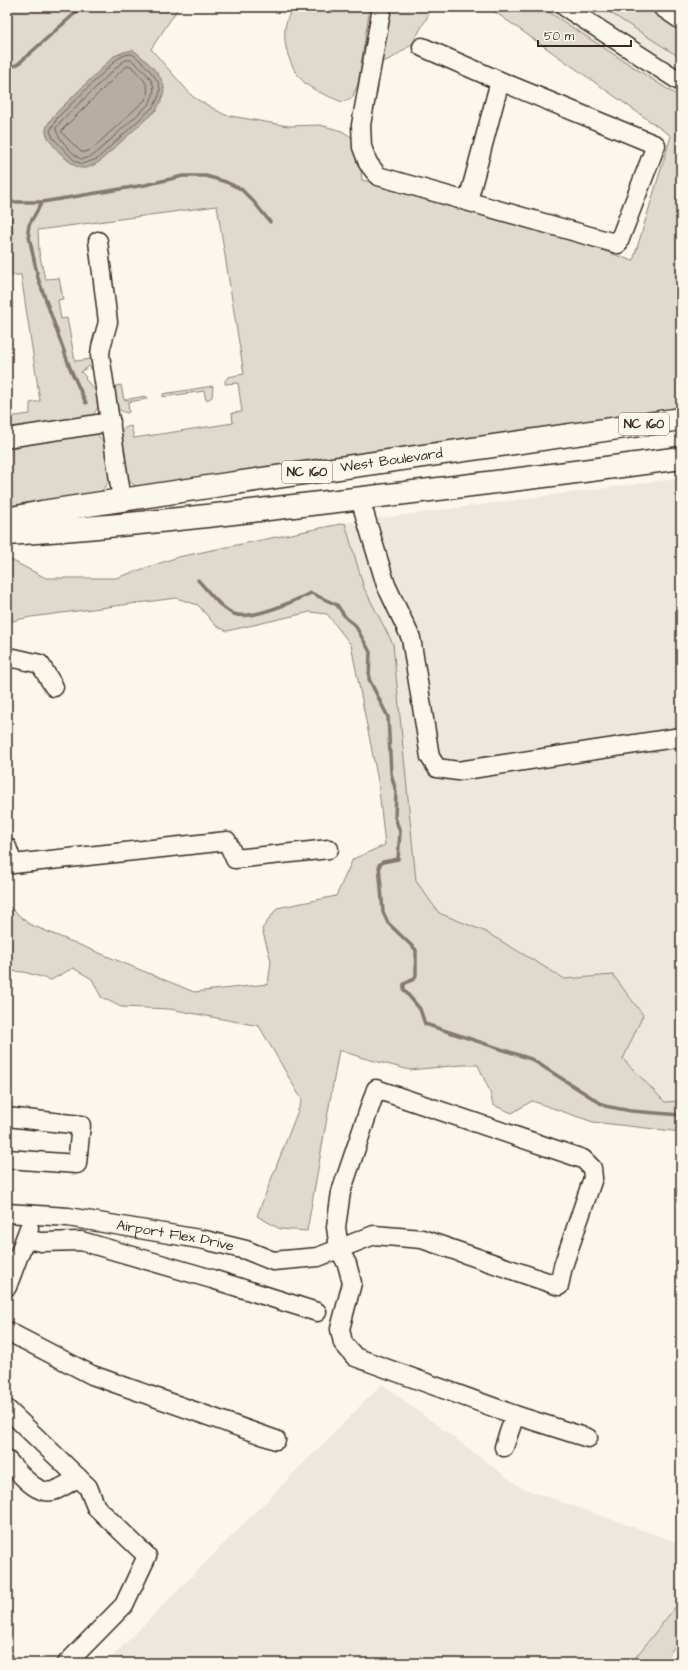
<svg xmlns="http://www.w3.org/2000/svg" width="688" height="1670" font-family="'Architects Daughter',sans-serif">
	<rect width="100%" height="100%" fill="#fbf7ec"/>
	<filter id="ink" filterUnits="userSpaceOnUse"><feTurbulence type="fractalNoise" baseFrequency=".025" numOctaves="2"/><feDisplacementMap in="SourceGraphic" scale="8" xChannelSelector="R" yChannelSelector="G"/><feConvolveMatrix kernelMatrix="1 2 1 2 8 2 1 2 1" color-interpolation-filters="sRGB"/></filter>
	<g filter="url(#ink)">
		<path fill="#ede8dd" d="M520 7H681V121Z
			M681 478V1101L665 1102 623 1059 643 1015 613 975 565 979 484 931 439 913 416 881 393 644 364 588 345 523Z
			M382 1384 520 1487 681 1544V1600L631 1663H106Z"/>
		<path fill="#dfd9ce" stroke="#8d8276" d="M16 7H179L151 49 193 97 225 115 288 126 320 125 342 131 356 140 359 152 362 180 388 186H418L633 261 671 136 488 7H541L681 98V411L141 487C135 486 131 484 128 479 124 472 117 439 121 432 123 428 127 427 131 426L134 438 233 423 232 413 242 412 238 383 225 384V381L228 377 244 374 217 206 38 230 39 252 45 279 59 278 63 299 58 300 61 319 67 318 75 361 93 359 96 368 93 371 89 366 81 372 86 377 85 379C97 392 108 402 90 417L7 431V417L30 414V403L40 401 21 275H11L7 265V13Z
			M295 7H328L342 12 352 8 365 7 369 13 358 84 352 98 342 102C331 97 316 92 306 84 287 68 275 26 295 7Z
			M386 7H433L412 44 394 57 383 62 379 59Z
			M601 7H649L681 30V58Z
			M121 385 124 400 146 396 147 399 128 402 129 412 128 413C113 411 114 399 112 387Z
			M213 386 212 397 207 400H206L204 391 163 397V394Z
			M90 432 97 434 106 445 110 474 109 482 98 495 7 510V446Z
			M345 523 364 588 393 644 416 881 439 913 484 931 565 979 613 975 643 1015 623 1059 665 1102 681 1101V1132L593 1122 532 1101 512 1113 493 1105 490 1092 478 1065H462L410 1070 363 1058 339 1050 307 1231 280 1229 257 1216 302 1100 259 1026 170 1009 121 1007 101 997 92 979 73 968 51 980 24 972 7 971V905L29 924 194 992 268 984 271 961 262 929 277 908 336 896 353 859 385 845 378 781 351 645 327 614 310 612 227 631 216 626 198 605 176 598 31 617 7 622V558L46 578H116L178 557Z
			M681 1600V1638L663 1663H631Z"/>
		<path fill="#b6aea2" stroke="#85796d" d="M133 50C142 56 164 76 164 88 164 96 160 103 157 109L99 162C94 165 87 169 81 168 72 167 47 142 46 132 45 126 51 120 54 115L114 56 124 52Z
			M7 205C12 216 13 228 12 240L7 241Z"/>
		<g fill="none" stroke-linecap="round" stroke-linejoin="round">
			<path stroke="#6c5f53" stroke-width="1" d="M132 54C140 59 160 79 160 89 160 95 157 101 153 107L97 159 82 164 75 161 53 138 50 131 57 118 117 59 125 55Z
				M126 60H131L134 62C148 76 161 83 149 104L94 155C91 156 86 159 82 159 75 158 55 135 56 128L61 121 120 64Z
				M128 66H131C140 77 153 84 145 100L91 150 85 152H81L62 133V130L123 69Z"/>
			<path stroke="#85796d" stroke-width="3.5" d="M7 69 18 64 82 7
				M7 202H42L145 185 183 176H206L226 182 241 189 254 202 270 222
				M42 202 29 225 28 232 38 278 70 368 86 403
				M198 580C208 591 220 608 234 614 252 621 294 601 311 593L337 605 346 618 355 625 370 652 369 679 388 717 391 773 396 792 395 817 400 832 398 859 383 862 379 865 383 912 388 923 416 950V975L414 979 404 984V990L420 1009 425 1024 531 1059 605 1106 631 1111 681 1115"/>
			<defs>
				<g id="minor">
					<path d="M382 7 361 125 362 147 368 163 378 176 618 244 656 145 500 81 422 47"/>
					<path d="M565 7 681 82"/>
					<path d="M662 7 681 20"/>
					<path d="M468 201 500 81"/>
					<path d="M98 241 108 322 101 347 100 355 122 500"/>
					<path d="M7 438 111 422"/>
					<path d="M360 499 386 585 411 638 430 757 437 768 458 771 681 737"/>
					<path d="M7 660 14 658 40 664 54 687"/>
					<path d="M7 847 13 864 227 841 235 859 329 849"/>
					<path d="M7 1117 81 1125 77 1164 7 1159"/>
					<path id="s1" d="M7 1213 68 1217 205 1240 246 1250 273 1261 318 1257 374 1235 422 1239 559 1286 563 1266 593 1178 592 1168 583 1159 376 1089 341 1192 336 1227 339 1249 347 1264 352 1283 340 1329 343 1343 355 1357 515 1415 588 1438"/>
					<path d="M25 1239 41 1242 81 1241 212 1279 317 1312"/>
					<path d="M7 1287 29 1228"/>
					<path d="M7 1331 92 1375 276 1440"/>
					<path d="M7 1409 88 1487 96 1507 147 1556 124 1605 67 1663"/>
					<path d="M504 1447 515 1415"/>
					<path d="M7 1460C19 1472 37 1498 56 1490 63 1487 71 1482 78 1477"/>
				</g>
				<g id="major">
					<path id="s2" d="M7 519 42 512 221 485 681 419"/>
					<path d="M7 534C100 528 193 518 285 507 417 492 549 476 681 458"/>
				</g>
			</defs>
			<use href="#minor" stroke="#3b2a1e" stroke-width="21"/>
			<use href="#major" stroke="#3b2a1e" stroke-width="25"/>
			<use href="#minor" stroke="#fbf7ec" stroke-width="18"/>
			<use href="#major" stroke="#fbf7ec" stroke-width="22"/>
		</g>
	</g>
	<g text-anchor="middle" dominant-baseline="central" stroke-width="3" stroke-linejoin="round" paint-order="stroke">
		<g fill="#fbf7ec" stroke="#75685c" stroke-width="1">
			<rect x="619" y="413" width="50" height="22" rx="3"/>
			<rect x="282" y="461" width="50" height="22" rx="3"/>
		</g>
		<g font-size="13" font-weight="bold" fill="#3b2a1e">
			<text x="644" y="424">NC 160</text>
			<text x="307" y="472">NC 160</text>
		</g>
		<g font-size="14" fill="#3b2a1e" stroke="#fbf7ec">
			<text stroke="none"><textPath href="#s2" startOffset="389">West Boulevard</textPath></text>
			<text stroke="none"><textPath href="#s1" startOffset="170">Airport Flex Drive</textPath></text>
		</g>
	</g>
	<rect width="688" height="1670" fill="none" stroke="#fbf7ec" stroke-width="24"/>
	<rect x="12" y="12" width="664" height="1646" fill="none" stroke="#3b2a1e" stroke-width="1.5" filter="url(#ink)"/>
	<path d="M538 40v6h93v-6" fill="none" stroke="#3b2a1e" stroke-width="2"/>
	<text x="544" y="40" font-size="12" fill="#3b2a1e" stroke="#fbf7ec" stroke-width="3" paint-order="stroke">50 m</text>
</svg>
